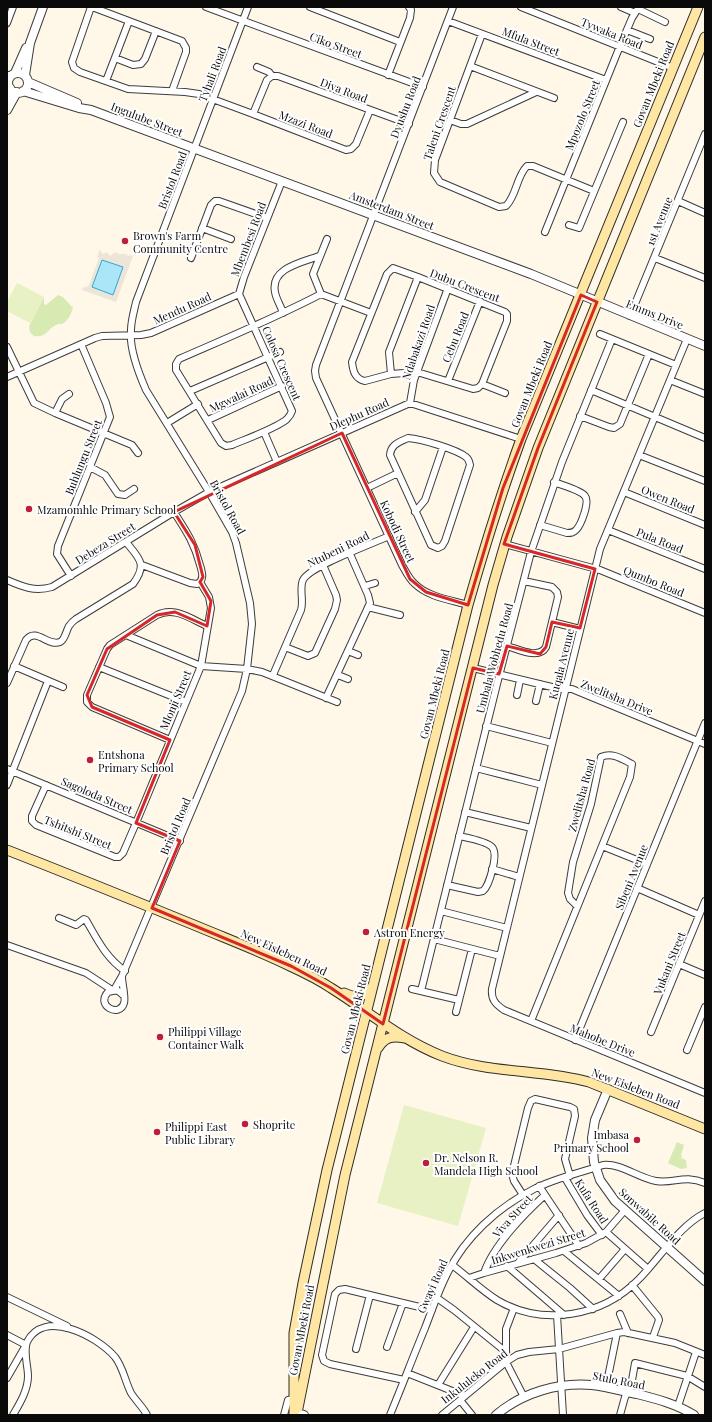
<svg xmlns="http://www.w3.org/2000/svg" width="712" height="1422" font-family="'Playfair Display',serif">
	<rect width="100%" height="100%" fill="#fff7e8"/>
	<path fill="#d7eab1" d="M58 295 63 297 73 308C71 314 68 321 62 324 58 325 60 323 56 325 47 329 47 338 34 336L30 332 29 326 44 297V304L46 305Z
		M677 1142 684 1145 681 1155 682 1156 681 1158 686 1160 687 1168 681 1169 668 1163Z"/>
	<path fill="#e8f1c3" d="M17 283 44 297 30 323 7 311V302Z
		M404 1105 486 1128 458 1226 377 1203Z"/>
	<path fill="#ede5d8" d="M100 249 101 252 104 254 107 252 110 256 115 252 119 254H126L128 256 131 255 133 256 116 302 82 290 83 287 85 288 86 286 88 287 99 258 97 257Z"/>
	<path fill="#aae6f8" stroke="#2fa8d2" d="M102 260 123 267 113 295 92 287Z"/>
	<g fill="none" stroke-linecap="round" stroke-linejoin="round">
		<defs>
			<path id="minor" d="M91 7 72 62 74 68 80 72 128 89 185 92 199 94 253 114 346 150 351 149 356 144 370 110
				M92 7 182 41 186 48V52L172 91
				M206 7 423 87
				M310 7 400 42
				M453 7 316 365 315 371 316 378 402 565C406 572 409 579 415 584 428 597 451 600 468 605
				M521 7 673 68
				M621 7 635 13
				M638 9 665 22
				M448 21 606 80
				M7 23 13 7
				M627 30 650 39
				M482 34 435 160 434 173 440 182 499 207 506 206C517 195 516 177 527 166H533L594 191
				M115 58 133 65 141 64 145 59 156 31
				M470 66 554 98
				M257 67 269 72 272 76
				M7 75H12
				M388 75 410 18 411 10 409 7
				M106 81 129 21
				M7 82 8 83
				M253 114 267 80 272 76H278L409 124
				M450 120 461 124H467L536 92
				M282 181 244 277 239 294 292 411C291 414 290 416 287 419 277 428 246 439 232 445L226 446 221 443 176 370V364L179 359C227 338 275 318 321 294L371 313
				M678 201 705 213
				M569 225 579 228 623 122
				M202 228 231 239
				M545 232 620 46 632 18 639 7
				M191 258 211 205 215 201H219L267 218
				M655 258 705 278
				M393 268 418 277 505 312 507 314V321L482 384 478 388 473 389 417 372 391 374 365 381C355 379 353 371 352 362L387 274Z
				M321 294 313 274 327 239
				M283 313C281 306 276 299 275 292 270 268 303 262 319 256
				M630 316 705 134
				M600 334 676 365
				M687 339 600 549 492 989C491 999 495 1004 504 1010L705 1093
				M7 347 34 403 55 413 132 445 138 453
				M391 374 389 352 418 277
				M7 377 95 338 102 336 141 335 151 333 239 294
				M670 380 705 394
				M448 381 480 301
				M482 384 505 393
				M591 390 705 438
				M190 391 280 352
				M410 403 414 380 448 288
				M55 413 62 399 69 394
				M580 416 609 427 614 428 620 424 649 354
				M208 420 282 386
				M167 423 198 404
				M264 432 277 462
				M408 438C421 439 456 449 466 457 469 459 469 461 470 465L445 541 442 546 438 548 431 545 390 455C391 444 400 442 408 438Z
				M639 455 705 481
				M90 467 105 475 118 494 125 495 134 489
				M367 488 398 473
				M624 492 705 525
				M415 512 425 500 443 447
				M540 525 567 533C571 533 573 533 576 530 581 525 590 502 585 496 581 490 561 485 554 482
				M608 530 705 569
				M505 544 600 570 705 613
				M142 565 190 583 197 584C205 580 202 572 200 565 194 542 186 531 174 512
				M71 576 57 554 58 546 110 417 106 403 81 344
				M7 580C23 587 35 592 52 587L174 512 209 492 410 403 521 439
				M365 586 375 583
				M368 607 400 615
				M552 622 580 629
				M126 635 201 666 247 669 262 672 337 702
				M507 646C518 649 539 660 546 647L558 597 557 592 552 587 524 581
				M285 647 308 656 315 653 335 609 337 600 336 595 323 565
				M348 651 358 655
				M14 666 63 687
				M99 667 186 702
				M473 668 560 689H572L705 744
				M273 675 301 610C304 601 299 588 303 580 310 566 372 544 389 536
				M338 675 348 679
				M7 683 26 640C36 627 48 647 60 642 65 640 66 631 69 626 71 623 73 621 76 619L133 584C148 564 139 558 126 542
				M517 695 520 680
				M326 698 370 603 368 595 350 554
				M536 701 540 684
				M486 726 552 743
				M170 740 92 707 87 702V695L107 649 110 645 157 615C174 606 191 619 207 626
				M476 768 542 785
				M7 769 180 841
				M7 785 48 681
				M46 785 32 816V821L36 825 115 857H119L123 853 136 823 201 666 211 608 209 597 200 582
				M465 812 531 828
				M602 846 647 864
				M492 869 519 877
				M447 885 478 892 483 891C489 886 499 854 492 847 486 841 468 838 459 836
				M637 888 699 915
				M441 911 507 928
				M59 918 76 925 84 919 86 920C97 939 106 958 125 971
				M434 939 500 956
				M7 945 86 973 112 990
				M679 964 705 975
				M122 977C122 983 126 999 124 1003 120 1018 95 1006 108 992L117 990 123 995
				M412 989 459 1000
				M114 990 122 976 242 691 247 669 252 624 250 603 236 543 232 532 209 492 146 390C139 374 129 348 131 330 131 321 134 311 136 302L248 7
				M421 991 498 680 531 552 562 462 612 339
				M456 1012 472 949
				M531 1021 630 777 632 764C622 759 613 752 601 757L591 804 573 862 568 893 570 899 577 906
				M651 1032 705 901
				M575 1040 705 723
				M687 1050 705 1007
				M565 1178 587 1215 602 1235
				M539 1186 579 1246
				M523 1195 514 1181 512 1174 528 1108 531 1101 535 1099 570 1107 574 1109 575 1116 565 1159 570 1176
				M606 1232 648 1269
				M564 1251 619 1296
				M534 1259 570 1288 593 1309
				M518 1263 559 1215
				M452 1265C467 1276 481 1290 497 1300 543 1327 602 1317 639 1279 659 1259 679 1226 705 1213
				M507 1266 564 1315
				M484 1273C493 1246 524 1214 545 1195
				M469 1278 484 1273 556 1253 586 1243 606 1232 625 1210
				M599 1279 625 1249
				M632 1285 658 1317 659 1320 653 1337
				M7 1297 67 1326
				M437 1298 454 1310 506 1352
				M514 1308 506 1329V1362L524 1397
				M620 1314 628 1333
				M557 1315 563 1415
				M7 1335 26 1345 7 1378
				M387 1347 403 1303
				M356 1349 370 1295
				M407 1373 465 1396
				M404 1380 330 1364 324 1361 322 1355 335 1294 339 1290 345 1289 432 1310
				M438 1385 474 1327
				M606 1387 617 1333
				M460 1400 472 1415
				M678 1406 696 1352
				M13 1415C20 1403 28 1390 28 1376 28 1366 23 1351 27 1342 44 1308 97 1336 115 1357 123 1367 125 1381 131 1393 136 1401 143 1407 147 1415
				M284 1415 288 1400 294 1399
				M390 1415C402 1386 413 1357 425 1328 432 1310 438 1292 447 1274 465 1237 497 1208 534 1189 555 1178 580 1173 603 1165 621 1163 638 1178 656 1181 674 1184 684 1174 705 1183
				M442 1415 506 1362 517 1355 529 1352 559 1349 617 1333 624 1332 675 1343 705 1355
				M620 1415 625 1397 631 1386 635 1363 687 1376 705 1387"/>
			<path id="tertiary" d="M15 73 26 48
				M8 83a10 10 0 1 1 20 0a10 10 0 1 1-20 0Z
				M25 75 30 43 43 7
				M28 82 77 103
				M23 91 79 108 91 110 531 274 705 346
				M7 99 10 88
				M7 110 17 92
				M608 1089 595 1120 592 1138 594 1162 600 1180 615 1201 705 1281
				M294 1412 304 1415
				M496 1415C522 1393 558 1382 592 1385 608 1387 622 1391 637 1394 657 1399 676 1404 694 1415"/>
			<path id="secondary" d="M7 850C71 875 135 901 199 927 230 940 262 952 292 967 305 973 319 980 331 988 368 1011 401 1040 442 1056 489 1074 541 1069 589 1082L705 1129
				M344 993C358 999 362 998 372 987
				M378 1048C384 1038 392 1035 404 1038
				M298 1408 345 1175 493 585 507 537 538 448 705 37
				M294 1415V1333L303 1283 327 1170 468 605C484 549 501 494 521 439L698 7"/>
		</defs>
		<use href="#minor" stroke="#3d3d3d" stroke-width="8"/>
		<use href="#tertiary" stroke="#3d3d3d" stroke-width="10"/>
		<use href="#secondary" stroke="#2c2c2c" stroke-width="11"/>
		<use href="#minor" stroke="#fff" stroke-width="6"/>
		<use href="#tertiary" stroke="#fff" stroke-width="8"/>
		<use href="#secondary" stroke="#ffe7a3" stroke-width="9"/>
	</g>
	<path fill="none" stroke="#d62828" stroke-width="3" stroke-linejoin="round" d="M581 295 597 302 538 448 504 544 595 569 580 628 552 622 546 647 540 654 507 646 499 674 473 668 383 1024 331 988 291 966 152 908 180 841 136 823 170 740 92 707 87 695 107 649 157 615 175 612 207 626 211 601 200 582 203 577 195 545 174 512 342 433 410 579 426 592 468 605 503 488Z"/>
	<g fill="#be1e3d" stroke="#fff" stroke-width="1.5">
		<circle cx="125" cy="241" r="4"/>
		<circle cx="29" cy="509" r="4"/>
		<circle cx="90" cy="760" r="4"/>
		<circle cx="366" cy="932" r="4"/>
		<circle cx="160" cy="1037" r="4"/>
		<circle cx="245" cy="1124" r="4"/>
		<circle cx="157" cy="1132" r="4"/>
		<circle cx="637" cy="1140" r="4"/>
		<circle cx="426" cy="1163" r="4"/>
	</g>
	<g text-anchor="middle" dominant-baseline="central" stroke-width="4" stroke-linejoin="round" paint-order="stroke">
		<g font-size="11" fill="#0a0a0a" stroke="#fff">
			<text transform="translate(612 33) rotate(22)">Tywaka Road</text>
			<text transform="translate(531 41) rotate(21)">Mfula Street</text>
			<text transform="translate(336 45) rotate(20)">Ciko Street</text>
			<text transform="translate(212 74) rotate(-69)">Tyhali Road</text>
			<text transform="translate(653 84) rotate(-68)">Govan Mbeki Road</text>
			<text transform="translate(344 90) rotate(21)">Diya Road</text>
			<text transform="translate(405 107) rotate(-69)">Dyushu Road</text>
			<text transform="translate(582 115) rotate(-68)">Mpozolo Street</text>
			<text transform="translate(147 119) rotate(21)">Ingulube Street</text>
			<text transform="translate(439 123) rotate(-71)">Taleni Crescent</text>
			<text transform="translate(306 124) rotate(21)">Mzazi Road</text>
			<text transform="translate(172 180) rotate(-69)">Bristol Road</text>
			<text transform="translate(392 210) rotate(21)">Amsterdam Street</text>
			<text transform="translate(659 221) rotate(-68)">1st Avenue</text>
			<text transform="translate(248 239) rotate(-69)">Mbembesi Road</text>
			<text transform="translate(465 285) rotate(21)">Dubu Crescent</text>
			<text transform="translate(182 308) rotate(-24)">Mendu Road</text>
			<text transform="translate(655 314) rotate(22)">Emms Drive</text>
			<text transform="translate(455 337) rotate(-68)">Cebu Road</text>
			<text transform="translate(418 342) rotate(-71)">Ndabakazi Road</text>
			<text transform="translate(282 363) rotate(66)">Colosa Crescent</text>
			<text transform="translate(531 384) rotate(-68)">Govan Mbeki Road</text>
			<text transform="translate(241 394) rotate(-25)">Mgwalai Road</text>
			<text transform="translate(359 414) rotate(-24)">Dlephu Road</text>
			<text transform="translate(83 457) rotate(-68)">Buhlungu Street</text>
			<text transform="translate(668 499) rotate(22)">Owen Road</text>
			<text transform="translate(228 507) rotate(61)">Bristol Road</text>
			<text transform="translate(398 531) rotate(65)">Kobodi Street</text>
			<text transform="translate(660 540) rotate(22)">Pula Road</text>
			<text transform="translate(105 543) rotate(-32)">Debeza Street</text>
			<text transform="translate(338 549) rotate(-26)">Ntubeni Road</text>
			<text transform="translate(654 581) rotate(22)">Qumbo Road</text>
			<text transform="translate(494 658) rotate(-75)">Umbala Wobhedu Road</text>
			<text transform="translate(561 664) rotate(-76)">Kuqala Avenue</text>
			<text transform="translate(434 694) rotate(-76)">Govan Mbeki Road</text>
			<text transform="translate(617 697) rotate(22)">Zwelitsha Drive</text>
			<text transform="translate(175 700) rotate(-67)">Mlonji Street</text>
			<text transform="translate(97 795) rotate(23)">Sagoloda Street</text>
			<text transform="translate(581 795) rotate(-75)">Zwelitsha Road</text>
			<text transform="translate(175 826) rotate(-67)">Bristol Road</text>
			<text transform="translate(78 832) rotate(22)">Tshitshi Street</text>
			<text transform="translate(631 877) rotate(-68)">Sibeni Avenue</text>
			<text transform="translate(284 952) rotate(25)">New Eisleben Road</text>
			<text transform="translate(669 963) rotate(-68)">Vukani Street</text>
			<text transform="translate(355 1009) rotate(-76)">Govan Mbeki Road</text>
			<text transform="translate(603 1040) rotate(22)">Mahobe Drive</text>
			<text transform="translate(636 1088) rotate(21)">New Eisleben Road</text>
			<text transform="translate(592 1201) rotate(57)">Kufa Road</text>
			<text transform="translate(512 1216) rotate(-48)">Viva Street</text>
			<text transform="translate(650 1216) rotate(42)">Sonwabile Road</text>
			<text transform="translate(538 1246) rotate(-17)">Inkwenkwezi Street</text>
			<text transform="translate(432 1286) rotate(-66)">Gwayi Road</text>
			<text transform="translate(301 1330) rotate(-79)">Govan Mbeki Road</text>
			<text transform="translate(474 1376) rotate(-38)">Inkululeko Road</text>
			<text transform="translate(619 1380) rotate(11)">Stulo Road</text>
		</g>
		<g font-size="11" fill="#0a0a0a" stroke="#fff" text-anchor="start">
			<text x="133" y="235">Brown's Farm<tspan x="133" dy="13">Community Centre</tspan></text>
			<text x="37" y="509">Mzamomhle Primary School</text>
			<text x="98" y="754">Entshona<tspan x="98" dy="13">Primary School</tspan></text>
			<text x="374" y="932">Astron Energy</text>
			<text x="168" y="1031">Philippi Village<tspan x="168" dy="13">Container Walk</tspan></text>
			<text x="253" y="1124">Shoprite</text>
			<text x="165" y="1126">Philippi East<tspan x="165" dy="13">Public Library</tspan></text>
			<text x="629" y="1134" text-anchor="end">Imbasa<tspan x="629" dy="13">Primary School</tspan></text>
			<text x="434" y="1157">Dr. Nelson R.<tspan x="434" dy="13">Mandela High School</tspan></text>
		</g>
	</g>
	<rect width="712" height="1422" fill="none" stroke="#0a0a0a" stroke-width="16"/>
</svg>
